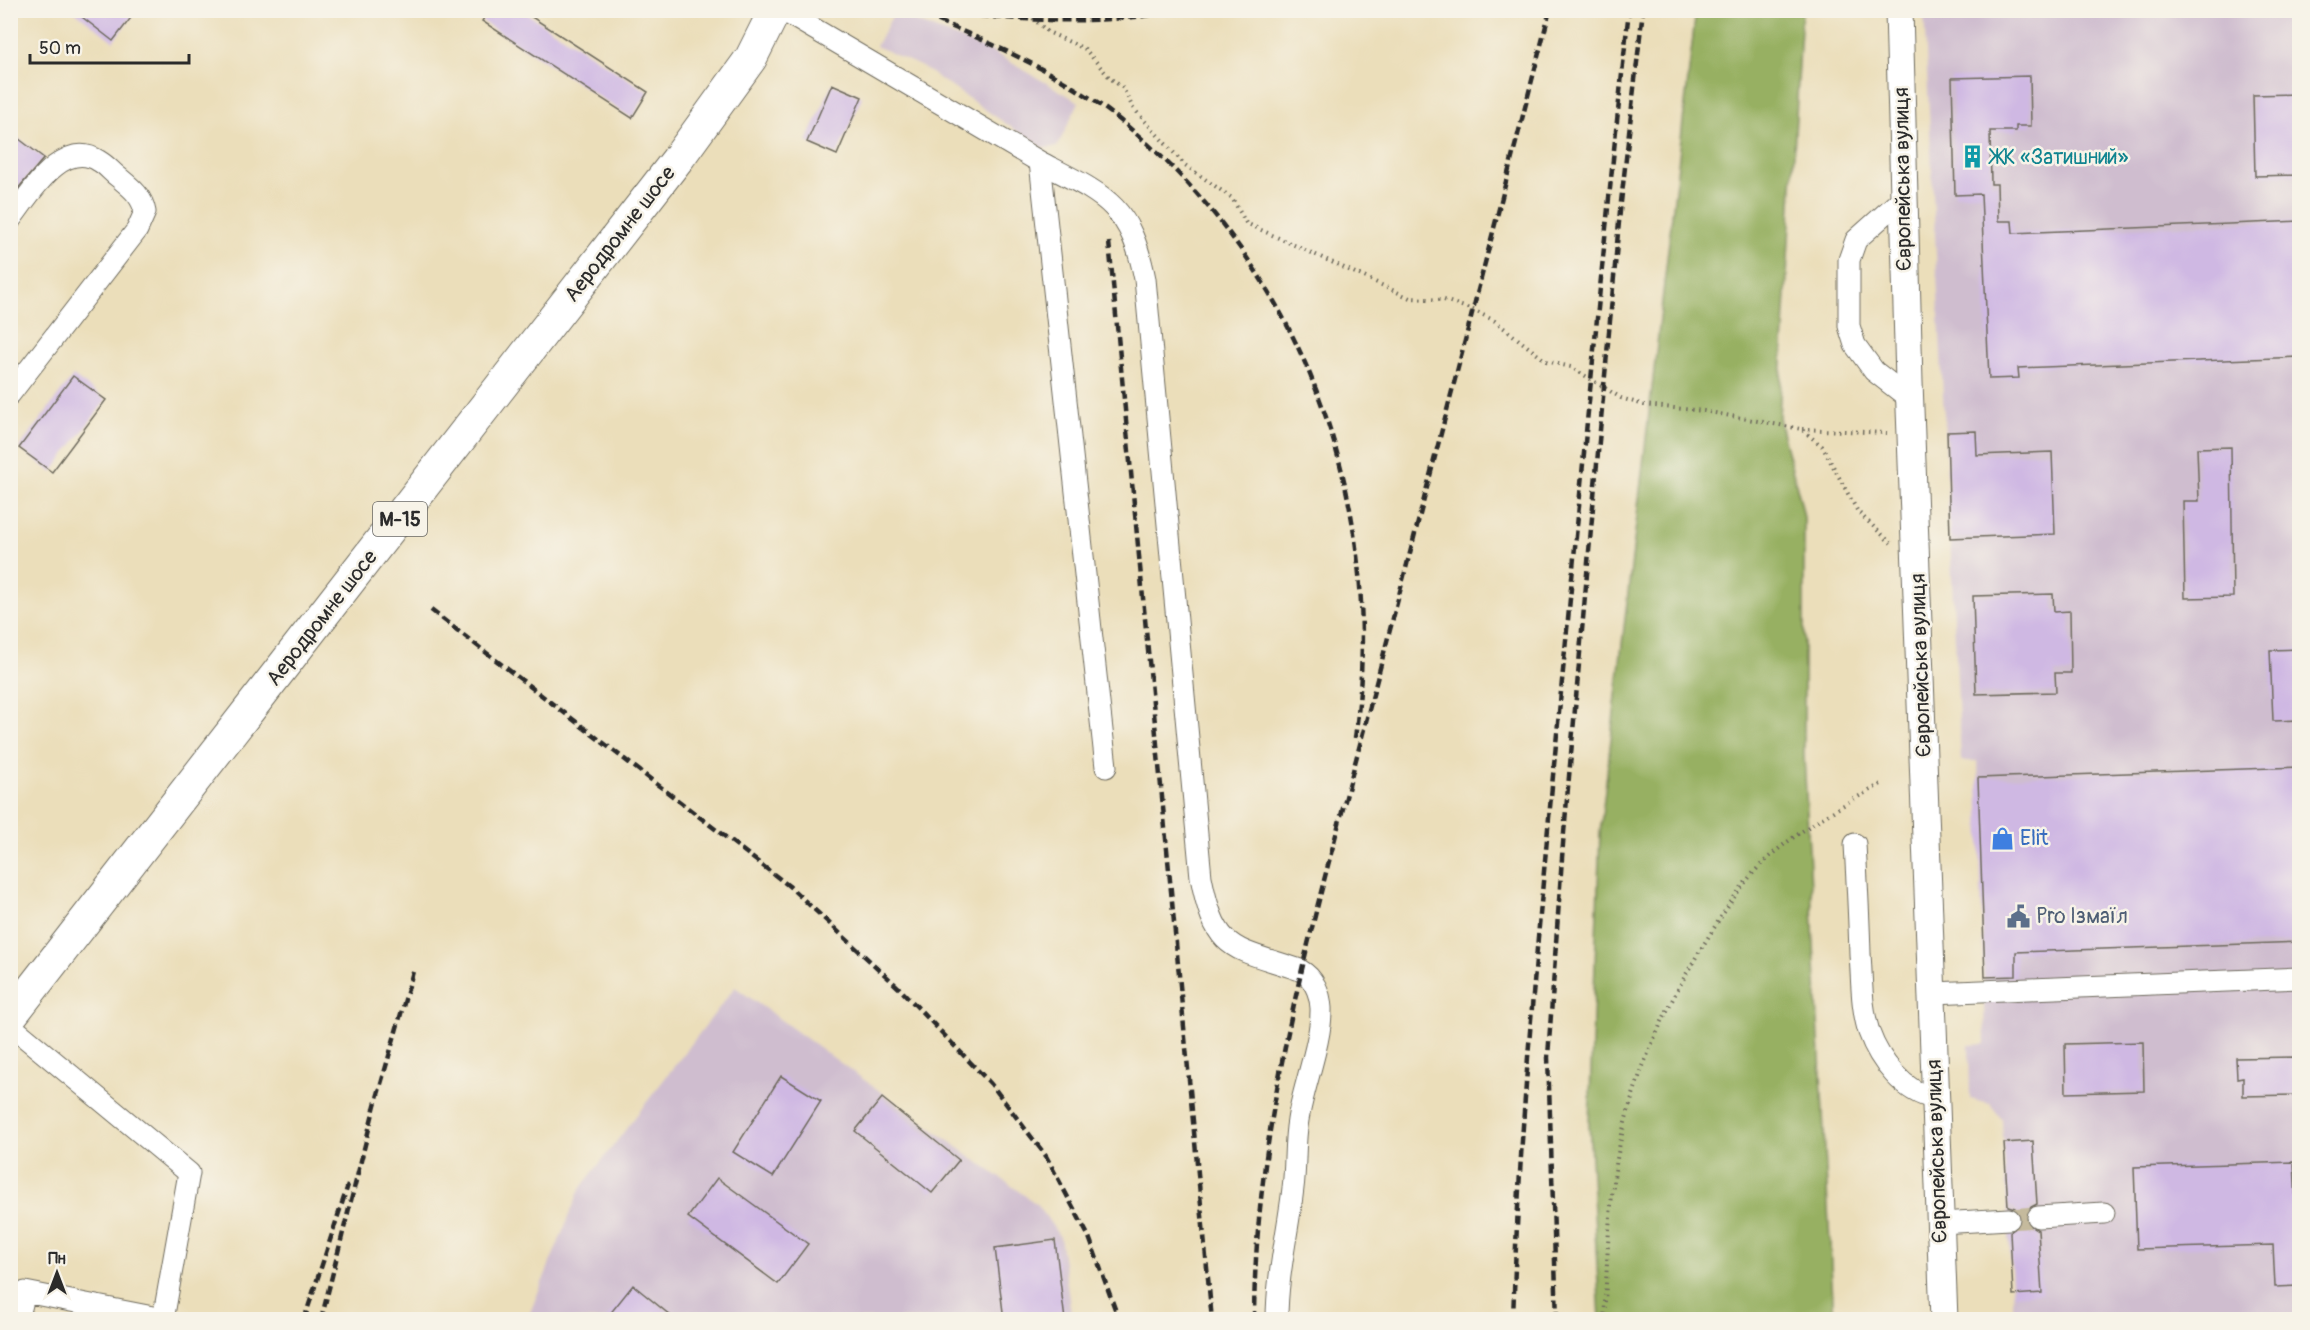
<svg xmlns="http://www.w3.org/2000/svg" width="2310" height="1330" font-family="Pangolin,sans-serif">
	<rect width="100%" height="100%" fill="#f7f3e8"/>
	<filter id="ink" filterUnits="userSpaceOnUse"><feTurbulence type="fractalNoise" baseFrequency=".0167" numOctaves="2"/><feDisplacementMap in="SourceGraphic" scale="12" xChannelSelector="R" yChannelSelector="G"/><feConvolveMatrix kernelMatrix="1 2 1 2 8 2 1 2 1" color-interpolation-filters="sRGB"/></filter>
	<filter id="wash" filterUnits="userSpaceOnUse"><feTurbulence type="fractalNoise" baseFrequency=".008" numOctaves="4" result="noise"/><feDisplacementMap in="SourceGraphic" scale="24" xChannelSelector="R" yChannelSelector="G"/><feGaussianBlur stdDeviation="1.35" result="paint"/><feColorMatrix in="noise" values="0 0 0 0 0 0 0 0 0 0 0 0 0 0 0 0 0 1.4 0 .05"/><feComposite in="paint" operator="in"/></filter>
	<g filter="url(#wash)">
		<rect width="100%" height="100%" fill="#ebdeba"/>
		<path fill="#cfbdcf" d="M1924 11H2299V1319H2014L2002 1119 1990 1104 1970 1099 1969 1045 1985 1044 1978 761H1961Z
			M894 13 993 52 1079 102 1057 147 1042 148 922 67 876 46Z
			M735 987 1038 1205 1060 1237 1072 1319 527 1320 580 1189Z"/>
		<path fill="#97b062" stroke="#616e46" stroke-width="1.5" d="M1696 10 1802 11 1779 417C1785 452 1798 483 1804 518V756L1834 1319H1600L1589 1123 1600 833Z"/>
		<g id="blocks">
			<path fill="#cfb8e3" d="M73 10H137L113 41Z
				M489 10H521L648 92 632 118 482 21Z
				M2030 76 2031 126H2016V131H1990L1991 184H1997L1998 221H2012L2013 233 2300 221V357L2018 368 2019 378 1989 379 1981 194 1955 195 1952 78Z
				M832 84 862 97 837 155 807 142Z
				M2300 94V175L2255 176 2253 95Z
				M10 132 44 158 10 198Z
				M73 376 106 400 52 472 19 448Z
				M1976 431 1977 455 2052 452 2055 534 1950 538 1947 432Z
				M2231 447 2233 597 2185 598 2183 501H2199L2197 448Z
				M2053 594 2054 612 2070 611 2071 673H2055L2056 692 1976 694 1973 596Z
				M2300 649V720L2273 721 2270 650Z
				M2300 767V942L2016 952V976L1985 977 1978 778Z
				M2143 1042 2144 1091 2066 1093 2065 1044Z
				M2300 1057V1095L2243 1096V1077L2237 1078 2236 1058Z
				M781 1076 821 1101 773 1177 733 1152Z
				M882 1098 959 1160 932 1193 855 1131Z
				M2033 1141 2037 1204 2031 1207 2025 1217 2028 1224 2038 1230 2042 1293 2013 1295 2010 1232 2020 1225 2022 1218 2015 1208 2008 1206 2004 1143Z
				M2294 1162 2300 1286 2275 1287 2273 1245 2137 1249 2134 1167Z
				M717 1178 808 1244 778 1284 688 1217Z
				M1055 1240 1065 1320H1004L995 1248Z
				M633 1285 676 1320H605Z"/>
		</g>
	</g>
	<g filter="url(#ink)">
		<use href="#blocks" fill-opacity="0" stroke="#6e6a5d" stroke-width="1.5"/>
		<g fill="none" stroke-linecap="round" stroke-linejoin="round">
			<path stroke="#c5ba9d" stroke-width="21" stroke-dasharray="21 10" stroke-linecap="butt" d="M2009 1219 2038 1217"/>
			<defs>
				<path id="minor" d="M782 10 1040 162 1106 767
					M1040 162C1104 195 1130 203 1145 279L1201 877C1216 954 1233 947 1300 970 1314 978 1320 993 1321 1008 1322 1041 1303 1087 1298 1120 1294 1143 1296 1166 1293 1188 1288 1233 1277 1274 1277 1320
					M1903 198 1856 240 1849 260V326L1855 345 1874 371 1910 399
					M10 220C29 196 62 137 99 161 106 165 111 171 117 176 130 187 142 195 145 212L137 230 10 394
					M1855 844C1857 880 1859 917 1860 954 1862 980 1861 1007 1869 1032 1879 1060 1904 1093 1934 1098
					M1933 993 2300 978
					M10 1025 189 1173 163 1320
					M2038 1217 2104 1213
					M1940 1223 2009 1219
					M18 1320 25 1292 163 1319"/>
				<path id="major" d="M1899 10 1909 382 1944 1320"/>
				<path id="highway" d="M10 1017 677 160 751 58 775 10"/>
			</defs>
			<use href="#minor" stroke="#6e6a5d" stroke-width="23"/>
			<use href="#major" stroke="#6e6a5d" stroke-width="29"/>
			<use href="#highway" stroke="#6e6a5d" stroke-width="34"/>
			<path stroke="#6e6a5d" stroke-width="4" stroke-dasharray="1.5 4.5" stroke-linecap="butt" d="M1024 10 1048 32 1085 49 1110 78 1123 88 1133 108 1185 165 1232 198 1246 223 1410 298 1444 300 1473 310 1495 321 1546 361 1571 367 1621 398 1644 405 1704 411 1801 429 1822 446 1858 512 1891 543
				M1802 429 1887 433
				M1604 1320C1608 1257 1608 1191 1623 1130 1640 1063 1668 1002 1704 944 1723 914 1742 881 1769 857 1803 827 1843 805 1883 783"/>
			<use href="#minor" stroke="#fff" stroke-width="21"/>
			<use href="#major" stroke="#fff" stroke-width="27"/>
			<use href="#highway" stroke="#fff" stroke-width="32"/>
			<path stroke="#2b2b2b" stroke-width="4.5" stroke-dasharray="9 4.5" stroke-linecap="butt" d="M913 10C981 39 1052 68 1111 113 1302 262 1388 500 1355 738
				M926 10C1010 20 1096 27 1180 10
				M1109 242 1212 1320
				M431 610 789 886 899 988 991 1084 1046 1156 1089 1237 1119 1320
				M304 1320 348 1185
				M321 1320 375 1105 414 968
				M1254 1320C1255 1111 1317 910 1369 710 1430 477 1490 244 1550 10
				M1513 1320C1520 1106 1542 893 1562 681 1584 457 1604 234 1629 10
				M1557 1320 1548 1057 1563 844 1591 529 1620 211 1643 10"/>
		</g>
	</g>
	<defs>
		<symbol id="building-bare" viewBox="-9 -9 18 18"><path d="M-4-6H4V6H1V3H-1V6H-4ZM-2.5-4.3h1.7v1.8h-1.7ZM.8-4.3h1.7v1.8H.8ZM-2.5-1h1.7V.8h-1.7ZM.8-1h1.7V.8H.8Z" fill="#0f9aa8" stroke="#f7f3e8" stroke-width="2.5" paint-order="stroke"/></symbol>
		<symbol id="shop-bare" viewBox="-9 -9 18 18"><path d="M-5-2.5h2.3a2.7 3.5 0 0 1 5.4 0H5L5.5 6h-11ZM-1.5-2.5h3a1.5 2.3 0 0 0-3 0Z" fill="#3f7fe0" stroke="#f7f3e8" stroke-width="2.5" paint-order="stroke"/></symbol>
		<symbol id="civic-bare" viewBox="-9 -9 18 18"><path d="M-.6-6.5H3V-4.5H.6V-3L4-1V1h2V6H-6V1h2V-1L-.6-3ZM-1.2 2.5V6h2.4V2.5Z" fill="#5c6f8a" stroke="#f7f3e8" stroke-width="2.5" paint-order="stroke"/></symbol>
	</defs>
	<g fill-rule="evenodd">
		<use href="#building-bare" x="1956" y="140" width="33" height="33"/>
		<use href="#shop-bare" x="1986" y="822" width="33" height="33"/>
		<use href="#civic-bare" x="2002" y="900" width="33" height="33"/>
	</g>
	<g text-anchor="middle" dominant-baseline="central" stroke-width="5" stroke-linejoin="round" paint-order="stroke">
		<rect fill="#f7f3e8" stroke="#686764" stroke-width="1.5" x="373" y="502" width="54" height="34" rx="4.5"/>
		<g font-size="20" font-weight="bold" fill="#2b2b2b">
			<text x="400" y="519">М-15</text>
		</g>
		<g font-size="21" fill="#0d838f" stroke="#f7f3e8" text-anchor="start">
			<text x="1991" y="157">ЖК «Затишний»</text>
		</g>
		<g font-size="21" fill="#2b2b2b" stroke="#f7f3e8">
			<text transform="translate(1903 179) rotate(-91)">Європейська вулиця</text>
			<text transform="translate(620 234) rotate(-52)">Аеродромне шосе</text>
			<text transform="translate(322 618) rotate(-52)">Аеродромне шосе</text>
			<text transform="translate(1921 665) rotate(-92)">Європейська вулиця</text>
			<text transform="translate(1937 1151) rotate(-92)">Європейська вулиця</text>
		</g>
		<g font-size="21" fill="#366cbe" stroke="#f7f3e8" text-anchor="start">
			<text x="2020" y="838">Elit</text>
		</g>
		<g font-size="21" fill="#4e5e75" stroke="#f7f3e8" text-anchor="start">
			<text x="2036" y="916">Pro Ізмаїл</text>
		</g>
	</g>
	<rect width="2310" height="1330" fill="none" stroke="#f7f3e8" stroke-width="36"/>
	<g transform="translate(57 1273)" stroke="#f7f3e8" stroke-width="4.5" paint-order="stroke">
	<path d="M0-4.5L10 22L0 15L-10 22Z" fill="#2b2b2b"/>
	<text y="-9" font-size="16" font-weight="bold" text-anchor="middle" fill="#2b2b2b">Пн</text>
	</g>
	<path d="M30 54v9h159v-9" fill="none" stroke="#2b2b2b" stroke-width="3"/>
	<text x="39" y="54" font-size="18" fill="#2b2b2b" stroke="#f7f3e8" stroke-width="4.5" paint-order="stroke">50 m</text>
</svg>
